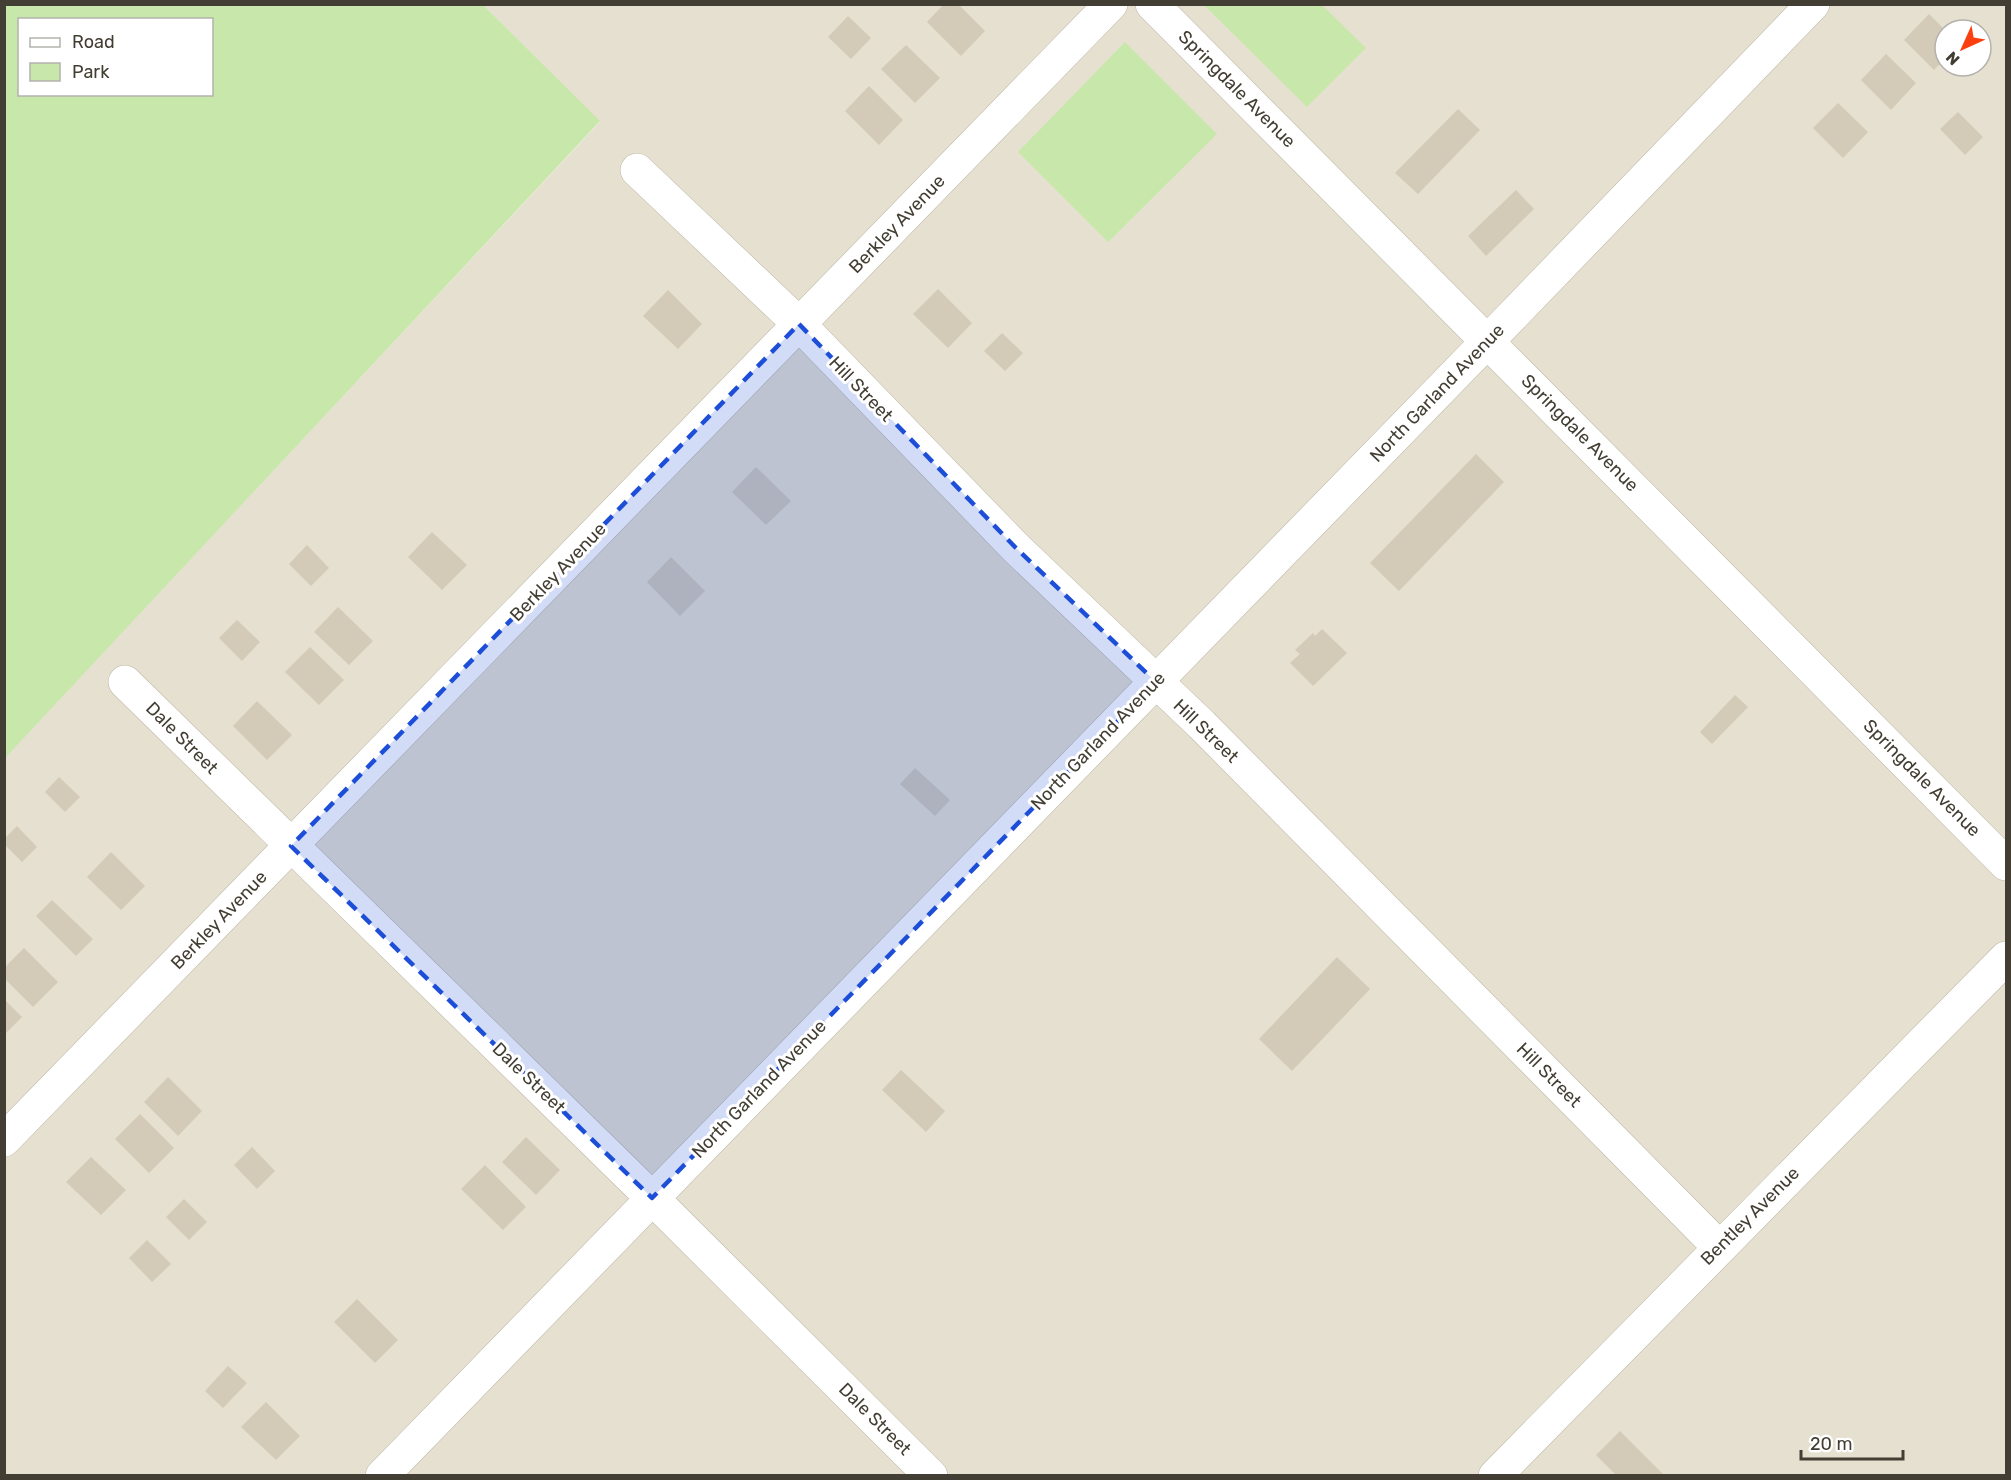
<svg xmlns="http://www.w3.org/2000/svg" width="2011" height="1480" font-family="Rubik,sans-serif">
	<rect width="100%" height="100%" fill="#f2eee2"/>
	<path fill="#e6e0d0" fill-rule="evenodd" d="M483 5H2006V1475H5L4 758 600 122ZM1945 30H1981V66H1945Z"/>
	<path fill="#c8e7aa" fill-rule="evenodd" d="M5 4 483 5 600 121 5 758ZM20 20H212V94H20Z
		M1204 5H1322L1366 48 1307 107Z
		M1125 42 1217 134 1108 242 1018 152Z"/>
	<path fill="#d3cab8" d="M944 4H958L985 31 961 56 927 22Z
		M1929 14 1945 30V58L1934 70 1904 40Z
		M848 16 871 38 851 59 828 37Z
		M906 45 940 78 915 103 881 69Z
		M1886 54 1916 83 1891 110 1861 80Z
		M869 86 903 120 879 145 845 111Z
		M1838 103 1868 132 1843 158 1813 128Z
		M1458 109 1480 130 1418 194 1395 173Z
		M1958 112 1983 137 1965 155 1940 129Z
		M1516 190 1534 209 1486 256 1468 236Z
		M938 289 972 323 948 348 913 314Z
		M668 290 702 324 678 349 643 316Z
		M1002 333 1023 353 1005 371 984 351Z
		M1476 454 1504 482 1399 591 1370 563Z
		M756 467 791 501 766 525 732 492Z
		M432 532 467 565 442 590 408 557Z
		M307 545 329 568 311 586 289 564Z
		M671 557 705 591 680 616 647 582Z
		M338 607 373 641 349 665 314 632Z
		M237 620 260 642 242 661 219 638Z
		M1322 629 1347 653 1313 686 1290 663 1300 654 1295 650 1313 633 1315 636Z
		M310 647 344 680 319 705 285 672Z
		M1735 695 1748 707 1712 744 1700 732Z
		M257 701 292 735 267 760 233 726Z
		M915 768 950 800 935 816 900 784Z
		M59 777 80 797 65 812 45 792Z
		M17 826 37 847 22 862 4 844V839Z
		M111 852 145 886 121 910 87 877Z
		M52 900 93 939 76 956 36 916Z
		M24 948 58 982 33 1007 4 978V968Z
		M1337 957 1370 989 1292 1071 1259 1039Z
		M4 999 22 1017 4 1035Z
		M901 1070 945 1111 926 1132 882 1090Z
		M168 1077 202 1111 178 1136 144 1102Z
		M140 1114 174 1148 149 1173 115 1139Z
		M526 1137 560 1170 536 1195 502 1162Z
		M252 1147 275 1171 257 1189 234 1165Z
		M91 1157 126 1190 101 1215 66 1182Z
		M485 1165 526 1207 503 1230 461 1189Z
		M184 1199 207 1222 189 1240 166 1217Z
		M147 1240 171 1264 152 1282 129 1258Z
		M357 1299 398 1340 375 1363 334 1322Z
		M228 1366 247 1383 223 1408 205 1391Z
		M266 1402 300 1436 276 1460 241 1427Z
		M1620 1431 1665 1476H1617L1596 1455Z"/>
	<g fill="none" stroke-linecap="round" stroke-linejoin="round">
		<defs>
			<path id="minor" d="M1152 4 2006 864
				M637 170 799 324 1016 548 1202 725 1719 1247
				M125 682 652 1198 931 1476
				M4 1140 1111 4
				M382 1476 1514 314 1813 4
				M1495 1476 2006 958"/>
		</defs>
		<use href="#minor" stroke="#bdb6a5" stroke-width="34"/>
		<use href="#minor" stroke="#fff" stroke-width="33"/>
	</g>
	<path fill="#1d4ed8" fill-opacity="0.2" stroke="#1d4ed8" stroke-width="4.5" stroke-dasharray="12 8" stroke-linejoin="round" d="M799 324 1016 548 1156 682 652 1198 291 846Z"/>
	<g text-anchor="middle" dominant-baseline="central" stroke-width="6" stroke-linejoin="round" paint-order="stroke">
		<g font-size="18" fill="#433e33" stroke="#fff">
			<text transform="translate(1237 89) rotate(45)">Springdale Avenue</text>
			<text transform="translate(897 224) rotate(-46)">Berkley Avenue</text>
			<text transform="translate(861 389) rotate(46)">Hill Street</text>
			<text transform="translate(1437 393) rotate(-46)">North Garland Avenue</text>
			<text transform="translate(1580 433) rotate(45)">Springdale Avenue</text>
			<text transform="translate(558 572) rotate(-46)">Berkley Avenue</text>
			<text transform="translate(1206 731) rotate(44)">Hill Street</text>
			<text transform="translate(182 738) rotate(45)">Dale Street</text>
			<text transform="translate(1098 741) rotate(-46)">North Garland Avenue</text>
			<text transform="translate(1922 778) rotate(45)">Springdale Avenue</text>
			<text transform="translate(219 920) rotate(-46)">Berkley Avenue</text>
			<text transform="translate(1549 1075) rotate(45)">Hill Street</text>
			<text transform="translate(529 1078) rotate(44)">Dale Street</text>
			<text transform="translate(759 1089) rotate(-46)">North Garland Avenue</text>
			<text transform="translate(1750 1216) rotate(-45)">Bentley Avenue</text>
			<text transform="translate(875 1419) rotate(45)">Dale Street</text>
		</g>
	</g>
	<rect width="2011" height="1480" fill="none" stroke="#433e33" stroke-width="12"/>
	<rect x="18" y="18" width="195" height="78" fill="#ffffff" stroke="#b4b2ad" stroke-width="1.5"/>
	<rect x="30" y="38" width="30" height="9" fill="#ffffff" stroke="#b4b2ad" stroke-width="1.5"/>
	<text x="72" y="48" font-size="18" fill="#433e33">Road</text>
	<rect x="30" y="63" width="30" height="18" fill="#c8e7aa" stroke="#b4b2ad" stroke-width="1.5"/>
	<text x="72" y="78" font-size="18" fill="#433e33">Park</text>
	<g transform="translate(1963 48) rotate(225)"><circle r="28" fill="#ffffff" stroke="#b4b2ad" stroke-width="1.5"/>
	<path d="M0-4.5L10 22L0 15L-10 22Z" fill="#fc3f0f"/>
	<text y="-9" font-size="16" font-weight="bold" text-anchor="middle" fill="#433e33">N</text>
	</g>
	<path d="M1801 1450v9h102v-9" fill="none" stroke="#433e33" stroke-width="3"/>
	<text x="1810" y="1450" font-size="18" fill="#433e33" stroke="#ffffff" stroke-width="4.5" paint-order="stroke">20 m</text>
</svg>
